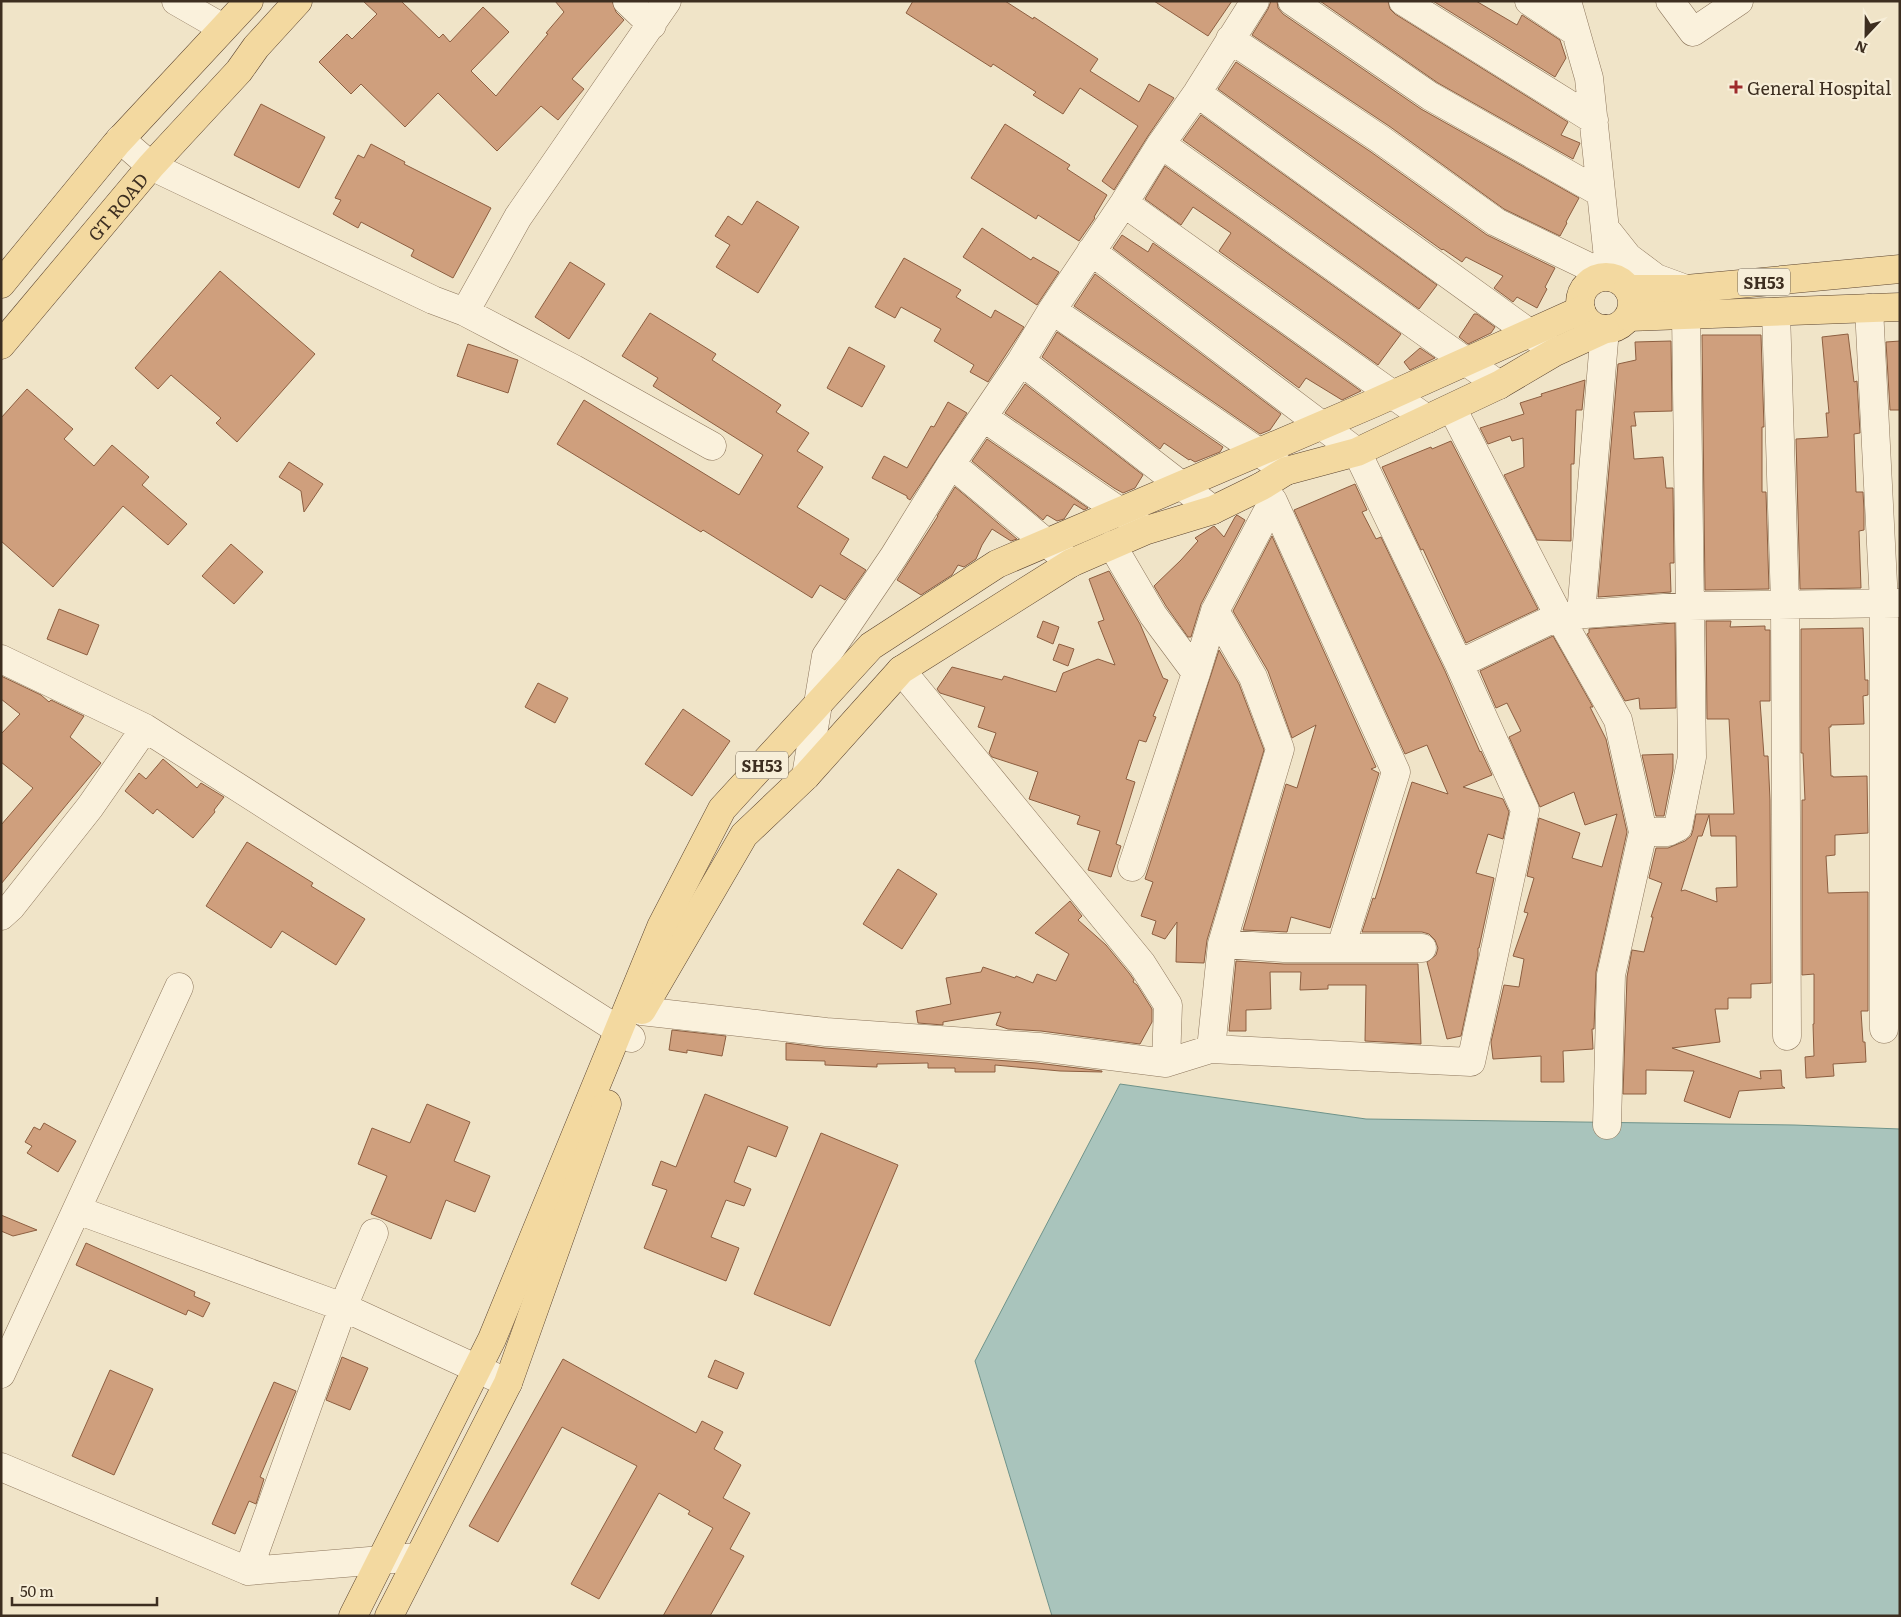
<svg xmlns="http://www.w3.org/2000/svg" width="1901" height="1617" font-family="Literata,serif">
	<rect width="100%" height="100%" fill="#f0e4c8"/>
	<path fill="#a9c4bc" stroke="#6f938a" d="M1120 1084 1366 1119 1794 1125 1900 1129V1616H1052L975 1361Z"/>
	<path fill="#cf9f7d" stroke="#8d5f41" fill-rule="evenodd" d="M363 1H401L439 38 443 34 450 42 483 7 509 32 471 71 496 96 548 34 546 33 564 12 555 1H612L616 12 624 20 572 79 584 89 558 120 541 106 497 151 438 93 405 127 361 84 351 94 319 62 347 34 352 39 377 14Z
		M913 1H1005L1033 19 1034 17 1098 59 1090 71 1139 102 1149 84 1174 98 1148 136 1114 190 1102 181 1138 126 1080 88 1063 114 1033 95 1036 92 993 64 991 67 906 13Z
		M1154 1H1232L1208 36Z
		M1271 1H1277L1278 8 1283 14 1421 109 1579 198 1566 222 1567 223 1560 236 1504 209 1389 126 1252 35 1268 9Z
		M1320 1H1388L1390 9 1395 14 1568 122 1561 135 1580 143 1573 159 1438 83Z
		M1433 1H1476L1517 25 1522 15 1560 40 1566 58 1555 77Z
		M1236 62 1371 152 1487 235 1555 268 1545 287 1547 289 1537 308 1517 297 1513 302 1494 288 1503 276 1466 257 1462 262 1443 249 1442 250 1218 89Z
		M261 104 325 137 299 188 234 155Z
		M1201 115 1437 285 1419 309 1183 140Z
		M1005 124 1070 165 1067 169 1107 195 1094 217 1095 218 1079 241 1038 215 1036 219 971 178Z
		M371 144 405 162 404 164 491 208 453 278 411 256 414 250 361 222 358 228 333 214 341 200 335 198 358 155 364 158Z
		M1165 166 1401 334 1378 365 1219 251 1231 233 1193 207 1181 225 1145 199Z
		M757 201 799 227 758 293 716 267 730 245 715 236 728 216 742 225Z
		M982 228 1031 260 1033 257 1059 272 1037 305 963 257Z
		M1122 235 1148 252 1153 243 1361 391 1342 400 1306 378 1299 388 1113 248Z
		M904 258 961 290 956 297 991 318 995 310 1024 327 988 382 970 372 974 365 934 341 941 329 901 307 895 318 875 307Z
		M570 262 605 284 569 339 535 317Z
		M220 271 315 354 237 442 216 423 221 418 171 375 158 389 135 368Z
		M1095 274 1281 414 1270 430 1260 434 1074 306Z
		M650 313 716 354 712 360 781 405 776 412 809 433 797 451 823 467 797 507 849 539 840 554 866 570 845 600 820 585 812 598 703 530 701 532 557 444 584 400 739 495 763 455 653 386 658 378 622 356Z
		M1474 314H1477L1495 327 1491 333 1468 344 1459 337Z
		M1057 332 1223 447 1220 452 1195 462 1190 459 1189 460 1164 443 1160 449 1042 357Z
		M1848 334 1854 382 1857 381 1860 433 1854 434 1856 492H1863L1864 510V530L1859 531 1861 588 1800 589 1796 439 1828 437 1826 413H1829L1822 337Z
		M1702 335H1761L1764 427H1762V492H1766L1769 589 1705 590Z
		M1671 341 1672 411 1634 412 1636 426H1631L1634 459 1663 457 1666 488H1673L1674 563H1670L1671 592 1598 597 1618 364 1636 360 1635 342Z
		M1900 341V410H1890L1886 342Z
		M468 344 518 360 508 393 457 376Z
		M849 347 885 366 862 407 827 388Z
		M1420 348 1435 358 1410 370 1404 362Z
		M1585 380 1582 410H1576L1574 464H1571V541L1537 540 1504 475 1524 467 1523 438 1512 441 1510 436 1488 444 1480 428 1524 414 1520 403 1542 396 1541 394Z
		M1025 384 1143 475 1135 488 1123 493 1114 488 1005 413Z
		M27 389 73 429 64 439 94 466 112 445 149 477 142 485 187 524 168 545 123 506 53 587 1 541V418Z
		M948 402 967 413 910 500 907 498V496L872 478 884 456 907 468 931 426 934 427Z
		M987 439 1088 508 1084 510 1074 504 1064 519 1057 521 1047 515 1043 520 972 461Z
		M1451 441 1538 609 1466 643 1423 549 1421 550 1382 467 1431 447 1432 449Z
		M289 462 323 484 304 512 301 491 279 477Z
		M1355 484 1367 510 1362 512 1376 539 1381 537 1445 671 1480 752 1481 751 1492 775 1463 787 1503 799 1509 812 1503 839 1488 834 1476 873 1494 878 1479 948H1478V956L1461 1036 1447 1039 1427 962 1436 955 1438 948 1435 940 1429 934 1422 932H1362L1373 898 1375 899 1412 782 1448 794 1427 745 1405 754 1294 510Z
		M955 487 1017 539 1011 541 992 529 982 545 976 559 964 567 958 565 952 575 921 595 897 580 938 516H937Z
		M1237 515 1245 520 1201 604 1191 637H1188L1166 606 1154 586 1181 560 1198 541 1195 538 1214 526 1224 537 1235 517Z
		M1272 536 1376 767 1371 769 1379 773 1330 928 1291 917 1287 932 1243 930 1286 784 1297 788 1316 725 1292 738 1268 671 1233 611Z
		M231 544 263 572 234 604 202 576Z
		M1109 571 1140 624 1163 678 1168 680 1153 716 1156 717 1146 742 1139 740 1126 779 1135 782 1116 844 1121 846 1111 877 1088 870 1100 831 1077 824 1080 816 1029 799 1038 772 992 757 989 753 996 733 978 727 985 707 940 693 937 689 952 667 1002 680 1004 676 1056 692 1063 673 1098 659 1115 665 1098 622 1104 620 1089 579Z
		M59 609 99 625 87 655 47 639Z
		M1043 621 1059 627 1053 644 1037 637Z
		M1706 621H1731L1730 627 1765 626V630H1770V701H1760L1764 756H1768L1770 800 1771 983 1751 984V998H1728V1009H1715L1720 1042 1672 1048 1761 1079 1760 1071 1781 1070 1782 1086 1785 1088 1739 1091 1730 1118 1684 1101 1694 1071 1646 1070V1094H1623L1627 977 1632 950 1644 952 1653 917H1651L1662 883 1649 878 1656 848H1668L1685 841 1691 836 1693 830 1696 814H1734L1729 719H1707ZM1709 815 1711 836H1736L1737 887 1716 888 1717 902 1685 890 1681 891 1698 836H1702Z
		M1675 623 1676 708 1640 709 1639 698 1625 701 1587 634 1589 633V629Z
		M1863 628 1865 680H1868V695L1863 696 1864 724 1831 725V727H1829L1831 776H1833V777L1867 776 1868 833 1835 835V855L1826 856 1828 893 1868 892V1011H1861L1863 1042H1865L1866 1062 1833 1064 1834 1076 1806 1078 1805 1057 1814 1056 1813 1024H1814V974L1802 975V800H1805L1803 753H1801V629Z
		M1553 636 1593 707H1590L1606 739 1627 832 1596 972 1594 1029H1592L1593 1049 1563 1051 1564 1082H1541V1056L1493 1059 1491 1042 1504 985 1519 987 1524 959 1513 956 1528 913 1524 912 1534 878 1527 876 1539 818 1580 833 1572 858 1602 867 1617 814 1585 825 1574 792 1540 807 1509 737 1521 731 1507 703 1496 708 1480 671Z
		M1059 644 1074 649 1068 666 1053 660Z
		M1219 650 1239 684 1264 750 1207 940 1204 963 1176 962 1177 922 1165 939 1152 934 1156 921 1141 916 1153 882 1145 879Z
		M1 676 41 695 49 702 51 700 84 716 70 737 101 763 1 884V825L33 788 1 762V734L20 714 1 699Z
		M538 683 568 698 555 723 525 707Z
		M683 709 730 741 692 796 645 764Z
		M1673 754V770L1664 816H1656L1642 755Z
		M163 759 197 788 201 783 224 797 214 810 215 812 193 838 157 809 153 814 125 791 139 773 146 779Z
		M247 842 313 883 311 886 365 919 336 965 282 931 271 948 206 906Z
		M898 869 937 894 902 949 863 924Z
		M1070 901 1082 916 1078 920 1106 945 1129 973 1134 980 1133 982 1137 985 1152 1009V1022L1140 1044 1041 1031 1008 1029 996 1025 1001 1012 943 1022V1025L918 1023 916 1011 951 1004 946 978 981 972 983 967 1015 978 1016 976 1033 983 1037 974 1056 981 1069 954 1035 933Z
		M1236 961 1284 964H1418L1421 1044 1365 1041 1366 985H1328V989L1300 990 1301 972H1270L1271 1009 1246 1010V1031H1229Z
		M672 1030 726 1036 722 1056 687 1050V1053L669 1050Z
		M786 1043 825 1048 1037 1063 1102 1071V1072L1060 1071 995 1065V1072H955V1068H928V1063L877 1064V1067L825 1065V1061L786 1060Z
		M705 1094 788 1127 776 1157 748 1146 734 1182 751 1189 744 1206 726 1200 711 1237 739 1248 726 1281 644 1248 667 1190 652 1185 661 1161 676 1167Z
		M427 1104 470 1122 454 1161 490 1176 475 1212 446 1200 431 1239 371 1214 387 1176 358 1164 372 1128 410 1143Z
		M44 1123 76 1141 58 1172 27 1153 32 1146 25 1142 34 1127 40 1130Z
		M821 1133 898 1165 830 1326 754 1294Z
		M1 1215 37 1230 13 1236 1 1231Z
		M86 1243 195 1292 194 1296 210 1303 203 1317 188 1310 186 1315 76 1265Z
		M342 1357 368 1368 350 1410 326 1400Z
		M563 1359 696 1433 702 1421 723 1432 714 1449 741 1465 723 1498 750 1513 730 1549 744 1556 710 1616H663L713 1528 688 1514 690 1511 659 1493 599 1599 571 1584 637 1466 562 1427 498 1542 469 1526Z
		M715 1360 744 1373 737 1389 708 1377Z
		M110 1370 153 1389 114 1475 72 1456Z
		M274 1382 296 1391 260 1477 264 1479 256 1504 249 1501 235 1534 212 1524Z"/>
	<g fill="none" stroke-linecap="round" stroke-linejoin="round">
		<defs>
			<path id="minor" d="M176 1 223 28
				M627 1 652 25
				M1292 1 1430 96 1601 193
				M1403 1 1594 120
				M1529 1 1574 31
				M1567 1 1589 78 1610 277
				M1670 1 1693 32 1739 1
				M1230 39 1380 139 1496 222 1610 277
				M1197 93 1546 345
				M120 139 151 166 433 300 465 312 574 369 712 446
				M1161 144 1499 385
				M1124 203 1427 419
				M1605 228 1628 257 1656 278 1686 289
				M1869 308 1884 603V1029
				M1052 310 1286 471
				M465 312 518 217 667 1
				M1776 312 1785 604 1787 1036
				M1021 361 1213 510
				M1452 408 1559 616 1618 720 1643 832 1611 975 1607 1125
				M983 417 1138 524
				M951 464 1071 563
				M1262 486 1273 501 1396 772 1341 947
				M1112 545 1153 615 1196 673
				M1581 614 1605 329
				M1 659 145 728 631 1038
				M1459 664 1559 616 1690 606 1900 603
				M901 670 1142 964 1168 1005 1166 1063
				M806 776 826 656 894 556 951 464 1021 361 1052 310 1124 203 1161 144 1197 93 1255 1
				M1643 832H1668L1678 827 1692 757 1686 314
				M1132 867 1196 673 1215 611 1273 501
				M1 916 11 907 90 807 145 728
				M1222 944 1284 948H1422
				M641 1011 826 1032 1039 1047 1166 1063 1211 1049 1471 1062 1525 810 1459 664 1357 452 1091 251
				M1211 1049 1222 944 1280 749 1253 677 1215 611
				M77 1210 343 1307 508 1383
				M1 1374 179 987
				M1 1467 248 1571 418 1557
				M248 1571 343 1307 374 1233"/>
			<g id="major">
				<circle cx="1606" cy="303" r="26"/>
				<path d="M1 284 116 144 249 1"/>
				<path d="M1628 289H1686L1900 269"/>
				<path d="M1629 317 1900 307"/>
				<path id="s1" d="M1 345 151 166 239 71 256 47 298 1"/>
				<path d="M642 1010 744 835 806 776 901 670 1071 563 1147 530 1213 510 1262 486 1286 471 1357 452 1499 385 1555 352 1605 329"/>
				<path d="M353 1616 492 1339 661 927 722 809 871 646 997 564 1374 403 1581 310"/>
				<path d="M389 1616 508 1383 607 1104"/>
			</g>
		</defs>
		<use href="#minor" stroke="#8d765c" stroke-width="29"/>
		<use href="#major" stroke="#5b4430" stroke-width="29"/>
		<use href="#minor" stroke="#faf1dc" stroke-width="28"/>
		<use href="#major" stroke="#f3d9a0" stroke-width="28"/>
	</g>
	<path fill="#9e2a2b" stroke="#f7eed8" stroke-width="2" d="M1733.5 79.5h5v5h5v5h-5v5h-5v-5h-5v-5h5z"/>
	<g text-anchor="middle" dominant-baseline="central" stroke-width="4.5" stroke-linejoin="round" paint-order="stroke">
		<g fill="#f7eed8" stroke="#756857" stroke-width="1">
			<rect x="1738" y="268.5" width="52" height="27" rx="4"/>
			<rect x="736" y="751.5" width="52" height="27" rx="4"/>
		</g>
		<g font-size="16" font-weight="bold" fill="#3d2e20">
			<text x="1764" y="282">SH53</text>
			<text x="762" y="765">SH53</text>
		</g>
		<g font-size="18" fill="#3d2e20" stroke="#f7eed8" text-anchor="start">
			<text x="1747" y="87">General Hospital</text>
		</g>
		<g font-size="18" fill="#3d2e20" stroke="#f7eed8">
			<text stroke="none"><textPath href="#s1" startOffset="181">GT ROAD</textPath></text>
		</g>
	</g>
	<rect width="1901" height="1617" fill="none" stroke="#3d2e20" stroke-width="5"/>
	<g transform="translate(1866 35) rotate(202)" stroke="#f7eed8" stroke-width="4" paint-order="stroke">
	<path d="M0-4L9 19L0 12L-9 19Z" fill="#3d2e20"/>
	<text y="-8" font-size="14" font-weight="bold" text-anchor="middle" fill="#3d2e20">N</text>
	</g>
	<path d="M12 1597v8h145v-8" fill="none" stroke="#3d2e20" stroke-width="2.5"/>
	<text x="20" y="1597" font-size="15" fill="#3d2e20" stroke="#f7eed8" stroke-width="4" paint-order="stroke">50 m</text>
</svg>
